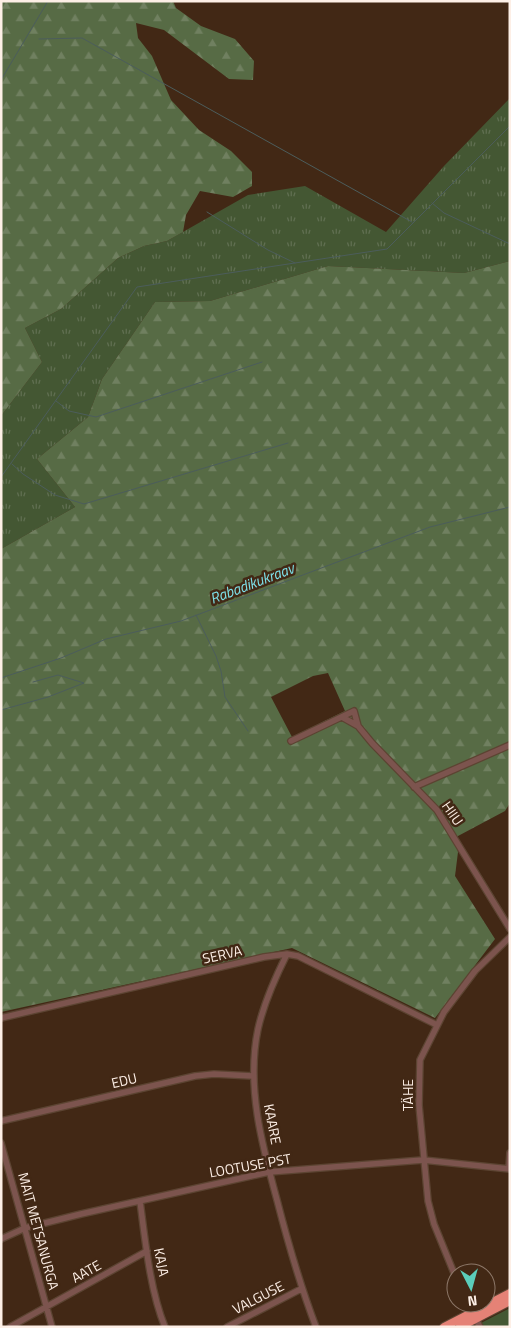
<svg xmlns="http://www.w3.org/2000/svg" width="511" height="1328" font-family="'Titillium Web',sans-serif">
	<defs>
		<pattern id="grass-tufts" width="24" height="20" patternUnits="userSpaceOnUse" patternTransform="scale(1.25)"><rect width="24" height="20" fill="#445733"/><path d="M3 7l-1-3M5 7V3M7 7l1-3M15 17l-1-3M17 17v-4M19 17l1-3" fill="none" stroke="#606f51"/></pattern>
		<pattern id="forest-firs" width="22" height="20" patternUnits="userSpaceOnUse" patternTransform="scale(1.25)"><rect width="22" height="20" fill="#576b45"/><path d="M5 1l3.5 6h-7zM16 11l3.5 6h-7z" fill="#708060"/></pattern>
	</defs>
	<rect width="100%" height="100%" fill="#422815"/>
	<path fill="url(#grass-tufts)" d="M510 98V261L464 273 328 266 210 301 155 302 102 379 88 417 37 459 75 507 1 549V416L42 362 25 328 61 309 118 258 144 246 167 241 248 195 305 186 386 232 444 166Z"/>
	<path fill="url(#forest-firs)" fill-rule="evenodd" d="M1 1H173L176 8 201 26 235 39 254 61 253 80 229 79 164 30 136 23 138 38 152 56 171 100 199 130 231 151 252 172V186L233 197 200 191 186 215 183 232 167 241 144 246 118 258 61 309 25 328 42 362 1 416Z
		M510 261V803L505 811 458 836 455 842 458 852 455 876 495 939 435 1018 292 948 1 1012V549L75 507 37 459 88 417 102 379 155 302 210 301 328 266 464 273ZM328 673 345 711 292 737 271 697 313 676Z"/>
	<path fill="#445733" d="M510 1308V1327H483L481 1323Z"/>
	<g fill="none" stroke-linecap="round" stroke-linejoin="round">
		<path stroke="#4c5d5c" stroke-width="1" d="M39 39 82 38 412 222
			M1 80 48 1
			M432 203 444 213 510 244
			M207 212 268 250 295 263
			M56 401 69 411 96 417 262 362
			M12 464 23 474 55 495 84 504 288 443
			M1 477 137 287 387 249 510 126
			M196 615 216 656 221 671 225 697 248 731
			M1 678 61 658 106 639 181 621 430 527 510 507
			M1 710 48 697 84 683 58 675 33 682"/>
		<defs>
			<path id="minor" d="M342 717 358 726
				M291 741 354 711 358 726 372 743 437 810 510 929
				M414 787 510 745
				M287 954C275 978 264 1002 258 1029 246 1086 262 1145 277 1200 288 1243 300 1285 316 1327
				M1 1018 264 957 287 954 298 956 437 1025
				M1 1121 195 1076 214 1074 253 1076
				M1 1143 52 1327
				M509 1169 510 1153
				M140 1201C145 1239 150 1291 165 1327
				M1 1239 25 1228 81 1214 269 1172 423 1160 510 1169
				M456 1278 434 1224 428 1201 419 1105 420 1060 444 1012 475 971 510 937
				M468 1303 480 1327
				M10 1327 147 1251
				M227 1327 301 1289"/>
			<path id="highway" d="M444 1327 510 1293
				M460 1327 510 1301"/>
		</defs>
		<use href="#minor" stroke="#5c4432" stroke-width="8"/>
		<use href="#highway" stroke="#5c4432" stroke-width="10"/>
		<use href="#minor" stroke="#7c544e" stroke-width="5.5"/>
		<use href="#highway" stroke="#e58276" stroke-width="8"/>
	</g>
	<g text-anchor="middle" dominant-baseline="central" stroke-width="5" stroke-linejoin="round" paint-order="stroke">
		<g font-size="14" fill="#fdefe6" stroke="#422815">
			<text transform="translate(453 813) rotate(55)">HIIU</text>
			<text transform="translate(222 954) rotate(-13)">SERVA</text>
			<text transform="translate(124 1080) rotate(-13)">EDU</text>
			<text transform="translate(407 1095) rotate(-90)">TÄHE</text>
			<text transform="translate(273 1124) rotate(79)">KAARE</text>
			<text transform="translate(250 1165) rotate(-10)">LOOTUSE PST</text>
			<text transform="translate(39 1231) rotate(75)">MAIT METSANURGA</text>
			<text transform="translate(162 1262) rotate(79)">KAJA</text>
			<text transform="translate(86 1271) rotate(-29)">AATE</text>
			<text transform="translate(258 1297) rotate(-27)">VALGUSE</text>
		</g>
		<g font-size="15" font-style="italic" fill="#7ee1ea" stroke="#422815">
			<text transform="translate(252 583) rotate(-21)">Rabadikukraav</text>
		</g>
	</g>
	<rect width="511" height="1328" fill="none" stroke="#fdefe6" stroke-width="5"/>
	<g transform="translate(471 1288) rotate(174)"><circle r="24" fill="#422815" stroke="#8d7869"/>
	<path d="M0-4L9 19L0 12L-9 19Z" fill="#5bcebb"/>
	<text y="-8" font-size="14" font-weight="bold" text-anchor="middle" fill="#fdefe6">N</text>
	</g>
</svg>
